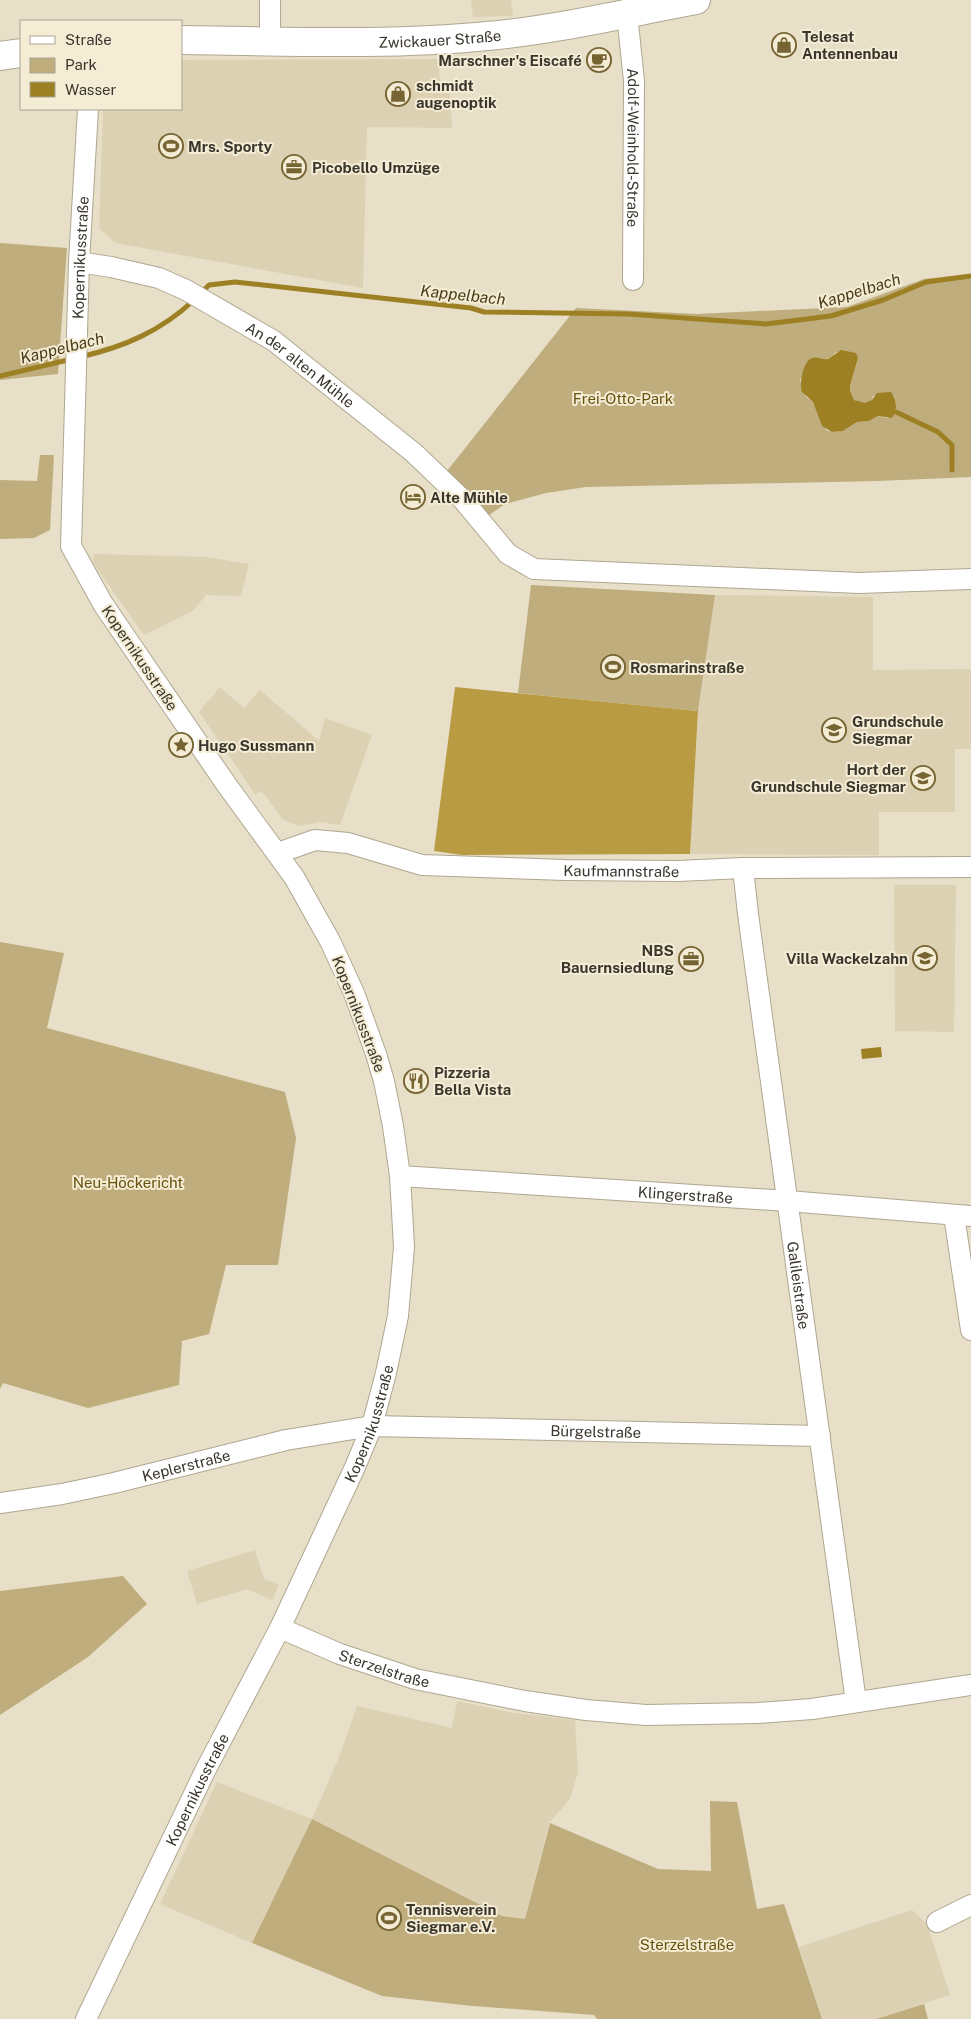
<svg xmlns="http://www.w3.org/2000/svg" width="971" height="2019" font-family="'Public Sans',sans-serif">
	<rect width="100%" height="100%" fill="#e7dfc7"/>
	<path fill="#ddd1b3" d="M471 0H511L513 16 473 17Z
		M439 59 440 90 450 93 452 128 367 127 363 288 115 243 99 228 103 109H181V60Z
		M94 554 206 557 249 564 241 596 206 595 193 611 144 635 93 563Z
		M715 595 873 597V670L971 669V749H955V812H879V855L690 854 698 712Z
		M220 687 244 708 260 690 319 741 325 718 372 735 340 825 320 822 299 826 282 819 262 791 255 794 199 712Z
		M894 885H956L954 1032 895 1031Z
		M255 1550 264 1579 279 1585 272 1600 247 1589 197 1604 187 1571Z
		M457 1701 514 1713 575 1720 578 1772 570 1799 549 1823 525 1919 502 1916 312 1820 252 1943 160 1904 217 1782 312 1819 340 1755 357 1706 452 1728Z
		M912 1910 927 1924 950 1995 876 2019H822L799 1947Z"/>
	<path fill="#bfad7d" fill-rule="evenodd" d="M0 243 67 248 58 374 0 380Z
		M971 274V477L878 481 586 487 546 493 505 504 489 515 447 471 576 308 697 314 847 307 924 279ZM836 352 858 358 850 386V390L854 400 865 404 872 400 873 396 894 395 896 403V412L887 418 878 416 869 421 857 422 843 431 832 432 826 430 813 402 806 397 800 380 804 373 805 366 818 358C826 361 831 358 836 352Z
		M40 455H54L50 530 34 538 0 539V480L37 481Z
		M531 585 715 595 698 711 518 693Z
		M0 942 64 953 47 1028 285 1092 296 1138 278 1265H226L209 1334 182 1341 179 1385 88 1408 3 1383 0 1389Z
		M123 1576 147 1604 88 1657 0 1715V1591Z
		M710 1801 737 1802 757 1909 784 1904 822 2019H597L594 2015 473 2006 382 1996 252 1943 312 1819 502 1916 525 1919 550 1823 658 1869 711 1871Z
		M924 2004 928 2019H876Z"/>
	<path fill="#b99b44" d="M455 687 698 711 690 854 462 855 434 851Z"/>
	<path fill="#9d8024" d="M841 350 856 353 858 358 850 386V390L854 400 865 403 872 400 877 393 891 392C897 399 898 411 892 418L878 416 869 421 857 422 843 431 832 432 822 426 813 402 802 392C799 384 803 361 812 358 817 356 822 360 828 359Z
		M881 1047 882 1057 862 1059 861 1049Z"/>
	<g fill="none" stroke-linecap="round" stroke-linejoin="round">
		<path stroke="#9d8024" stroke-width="5" d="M200 294 209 285 235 282 471 308 484 312 628 314 766 324 831 316 883 300 926 282 971 276
			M80 357C124 347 161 331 194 300
			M0 376 72 359
			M896 412 938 432 952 445V470"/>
		<defs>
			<g id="street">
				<path d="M270 0V41"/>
				<path id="s1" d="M627 14 634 81 633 280"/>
				<path id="s2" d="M79 262 111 267 159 278 186 290 274 341 414 453 463 500 508 554 534 569 859 583 971 579"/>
				<path id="s3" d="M278 853 315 840 348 843 422 865 565 870 678 871 743 868 971 867"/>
				<path id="s4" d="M743 868 748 914 856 1702"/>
				<path id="s5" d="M400 1176 788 1201 971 1216"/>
				<path d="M954 1215 971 1330"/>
				<path id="s6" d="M0 1503 62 1494 114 1483 286 1440 372 1426 820 1436"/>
				<path id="s7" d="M280 1628 340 1654 415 1679 525 1701 586 1710 646 1715 758 1713 812 1709 971 1685"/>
				<path d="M937 1922 971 1905"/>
				<path id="s8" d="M86 2019 205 1771 280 1628 355 1467 372 1426 386 1373 398 1316 404 1247 400 1176 393 1126 384 1081 376 1054 354 993 330 941 294 877 226 784 103 604 71 546 79 262 88 109"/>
			</g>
			<g id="secondary">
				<path id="s9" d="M181 40C283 41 386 46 487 36 557 30 626 13 696 0"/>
				<path d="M0 56 21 53"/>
			</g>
		</defs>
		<use href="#street" stroke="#afa791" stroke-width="22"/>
		<use href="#secondary" stroke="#afa791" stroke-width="30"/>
		<use href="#street" stroke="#fff" stroke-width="20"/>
		<use href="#secondary" stroke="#fff" stroke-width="28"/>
	</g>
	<defs>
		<symbol id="shop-ring" viewBox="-11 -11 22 22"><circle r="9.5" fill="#f4ecd4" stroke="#766433" stroke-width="1.5"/><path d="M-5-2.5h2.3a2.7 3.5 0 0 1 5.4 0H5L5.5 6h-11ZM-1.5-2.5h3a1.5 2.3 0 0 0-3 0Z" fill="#766433"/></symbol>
		<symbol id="cafe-ring" viewBox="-11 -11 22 22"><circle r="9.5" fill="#f4ecd4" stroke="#766433" stroke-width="1.5"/><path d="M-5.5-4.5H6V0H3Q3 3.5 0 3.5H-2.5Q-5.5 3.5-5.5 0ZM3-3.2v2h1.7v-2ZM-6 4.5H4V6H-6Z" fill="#766433"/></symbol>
		<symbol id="stadium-ring" viewBox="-11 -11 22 22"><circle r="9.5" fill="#f4ecd4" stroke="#766433" stroke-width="1.5"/><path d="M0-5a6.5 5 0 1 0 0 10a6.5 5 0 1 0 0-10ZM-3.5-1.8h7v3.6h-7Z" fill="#766433"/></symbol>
		<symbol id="office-ring" viewBox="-11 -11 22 22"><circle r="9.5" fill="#f4ecd4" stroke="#766433" stroke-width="1.5"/><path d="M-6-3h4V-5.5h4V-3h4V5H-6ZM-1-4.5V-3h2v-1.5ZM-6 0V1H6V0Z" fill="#766433"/></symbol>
		<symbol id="hotel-ring" viewBox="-11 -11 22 22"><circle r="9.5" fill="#f4ecd4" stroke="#766433" stroke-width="1.5"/><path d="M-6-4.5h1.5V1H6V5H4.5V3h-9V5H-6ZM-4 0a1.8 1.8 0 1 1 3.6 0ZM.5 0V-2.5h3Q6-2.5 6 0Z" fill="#766433"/></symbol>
		<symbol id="school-ring" viewBox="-11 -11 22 22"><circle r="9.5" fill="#f4ecd4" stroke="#766433" stroke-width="1.5"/><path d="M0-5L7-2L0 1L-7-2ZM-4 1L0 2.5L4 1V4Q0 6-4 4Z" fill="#766433"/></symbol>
		<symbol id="sight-ring" viewBox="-11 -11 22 22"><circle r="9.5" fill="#f4ecd4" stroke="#766433" stroke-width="1.5"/><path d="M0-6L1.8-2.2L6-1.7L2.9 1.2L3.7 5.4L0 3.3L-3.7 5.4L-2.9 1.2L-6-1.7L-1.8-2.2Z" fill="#766433"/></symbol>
		<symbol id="restaurant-ring" viewBox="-11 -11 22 22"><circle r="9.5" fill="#f4ecd4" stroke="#766433" stroke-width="1.5"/><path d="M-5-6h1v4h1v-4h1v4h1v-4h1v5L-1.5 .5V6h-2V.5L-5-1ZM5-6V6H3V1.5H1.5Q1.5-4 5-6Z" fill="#766433"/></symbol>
	</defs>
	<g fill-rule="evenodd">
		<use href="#shop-ring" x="770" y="31" width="28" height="28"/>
		<use href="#cafe-ring" x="585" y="46" width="28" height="28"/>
		<use href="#shop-ring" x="384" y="80" width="28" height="28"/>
		<use href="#stadium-ring" x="157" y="132" width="28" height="28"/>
		<use href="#office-ring" x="280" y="153" width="28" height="28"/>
		<use href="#hotel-ring" x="399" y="483" width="28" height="28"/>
		<use href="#stadium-ring" x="599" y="653" width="28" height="28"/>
		<use href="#school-ring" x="820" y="716" width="28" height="28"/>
		<use href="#sight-ring" x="167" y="731" width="28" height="28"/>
		<use href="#school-ring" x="909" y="764" width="28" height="28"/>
		<use href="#school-ring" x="911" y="944" width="28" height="28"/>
		<use href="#office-ring" x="677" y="945" width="28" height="28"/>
		<use href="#restaurant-ring" x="402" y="1067" width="28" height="28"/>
		<use href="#stadium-ring" x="375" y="1904" width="28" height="28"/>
	</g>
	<g text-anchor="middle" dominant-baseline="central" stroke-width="4" stroke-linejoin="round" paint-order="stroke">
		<g font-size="15" font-weight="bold" fill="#3a362d" stroke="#f4ecd4" text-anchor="start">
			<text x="802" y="36">Telesat<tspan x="802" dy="17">Antennenbau</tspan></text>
			<text x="582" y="60" text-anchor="end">Marschner's Eiscafé</text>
			<text x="416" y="85">schmidt<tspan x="416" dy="17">augenoptik</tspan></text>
			<text x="188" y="146">Mrs. Sporty</text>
			<text x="312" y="167">Picobello Umzüge</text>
			<text x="430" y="497">Alte Mühle</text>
			<text x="630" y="667">Rosmarinstraße</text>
			<text x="852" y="721">Grundschule<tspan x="852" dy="17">Siegmar</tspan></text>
			<text x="198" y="745">Hugo Sussmann</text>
			<text x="906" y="769" text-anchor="end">Hort der<tspan x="906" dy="17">Grundschule Siegmar</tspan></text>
			<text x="674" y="950" text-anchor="end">NBS<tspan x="674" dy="17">Bauernsiedlung</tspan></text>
			<text x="908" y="958" text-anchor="end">Villa Wackelzahn</text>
			<text x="434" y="1072">Pizzeria<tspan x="434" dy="17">Bella Vista</tspan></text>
			<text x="406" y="1909">Tennisverein<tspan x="406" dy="17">Siegmar e.V.</tspan></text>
		</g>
		<g font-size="15" fill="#3a362d" stroke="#f4ecd4">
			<text stroke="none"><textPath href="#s9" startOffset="259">Zwickauer Straße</textPath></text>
			<text stroke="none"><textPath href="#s1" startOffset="134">Adolf-Weinhold-Straße</textPath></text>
			<text stroke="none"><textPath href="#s8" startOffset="1920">Kopernikusstraße</textPath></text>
			<text stroke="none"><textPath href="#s2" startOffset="248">An der alten Mühle</textPath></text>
			<text transform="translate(140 658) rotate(56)">Kopernikusstraße</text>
			<text stroke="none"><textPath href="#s3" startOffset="349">Kaufmannstraße</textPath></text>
			<text transform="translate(359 1014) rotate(69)">Kopernikusstraße</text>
			<text stroke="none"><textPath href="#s5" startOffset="286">Klingerstraße</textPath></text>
			<text stroke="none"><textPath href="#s4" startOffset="421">Galileistraße</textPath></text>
			<text stroke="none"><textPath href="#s8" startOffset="660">Kopernikusstraße</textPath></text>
			<text stroke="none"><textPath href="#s6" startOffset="604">Bürgelstraße</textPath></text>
			<text stroke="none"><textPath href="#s6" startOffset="190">Keplerstraße</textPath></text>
			<text stroke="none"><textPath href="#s7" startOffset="112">Sterzelstraße</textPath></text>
			<text stroke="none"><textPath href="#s8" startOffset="255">Kopernikusstraße</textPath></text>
		</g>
		<g font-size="15" fill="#66510d" stroke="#f4ecd4">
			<text x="623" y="398">Frei-Otto-Park</text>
			<text x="128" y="1182">Neu-Höckericht</text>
			<text x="687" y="1944">Sterzelstraße</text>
		</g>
		<g font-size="16" font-style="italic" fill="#493c17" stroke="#f4ecd4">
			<text transform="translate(859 291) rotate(-17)">Kappelbach</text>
			<text transform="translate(463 295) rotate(6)">Kappelbach</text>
			<text transform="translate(62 348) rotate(-14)">Kappelbach</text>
		</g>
	</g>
	<rect x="20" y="20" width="162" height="90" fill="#f4ecd4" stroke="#aaa391"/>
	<rect x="30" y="36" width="25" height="8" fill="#ffffff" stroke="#aaa391"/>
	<text x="65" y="45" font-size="15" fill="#3a362d">Straße</text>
	<rect x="30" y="58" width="25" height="15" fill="#bfad7d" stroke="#aaa391"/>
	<text x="65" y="70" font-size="15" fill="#3a362d">Park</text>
	<rect x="30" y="82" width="25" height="15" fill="#9d8024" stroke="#aaa391"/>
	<text x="65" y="95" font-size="15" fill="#3a362d">Wasser</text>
</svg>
